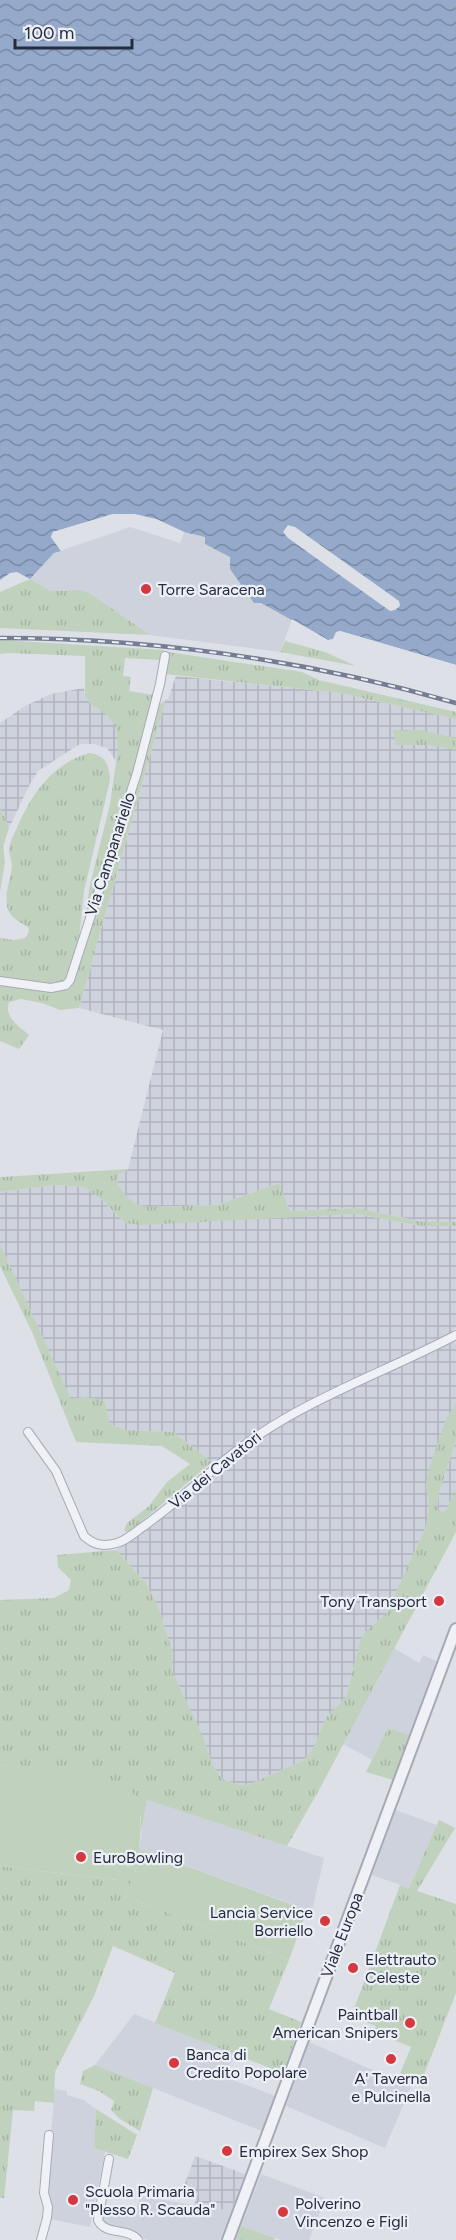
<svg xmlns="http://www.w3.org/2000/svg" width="456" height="2240" font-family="Figtree,sans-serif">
	<defs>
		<pattern id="industrial-grid" width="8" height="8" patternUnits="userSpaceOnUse" patternTransform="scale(1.5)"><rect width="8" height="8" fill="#ced2dd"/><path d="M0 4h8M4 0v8" fill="none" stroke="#b1b4bf"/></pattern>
		<pattern id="grass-tufts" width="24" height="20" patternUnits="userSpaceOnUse" patternTransform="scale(1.5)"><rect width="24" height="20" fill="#c0d2bd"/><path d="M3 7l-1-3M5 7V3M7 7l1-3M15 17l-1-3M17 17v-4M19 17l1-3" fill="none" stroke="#a5b4a4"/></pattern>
		<pattern id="water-waves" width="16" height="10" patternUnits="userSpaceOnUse" patternTransform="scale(1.5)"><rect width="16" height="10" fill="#95a9ca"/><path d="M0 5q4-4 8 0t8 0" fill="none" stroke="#798aa5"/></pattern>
	</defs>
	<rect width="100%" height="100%" fill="#dde0e7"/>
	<path fill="#ced2dd" d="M130 527 180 543 184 532 206 537 205 544 231 557 230 569 254 602 261 603 292 619 280 652 150 635 88 592 79 590 51 591 30 579 54 553Z
		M394 1648 419 1663 423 1655 438 1662 409 1735 388 1728 372 1760 343 1744Z
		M147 1800 324 1858 312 1911 139 1849Z
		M396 1810 437 1825 409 1888 372 1875Z
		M134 2014 236 2055 222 2076 275 2096 262 2131 95 2065Z
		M309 2042 411 2087 385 2148 286 2106Z
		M55 2089 67 2091V2095L84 2100 96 2109 94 2148 105 2152 90 2227 50 2219 53 2206 45 2194Z
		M261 2174 325 2198 309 2240H281L241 2226Z
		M140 2196 231 2211 220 2240H148L107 2225 102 2218V2212L135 2217Z"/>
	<path fill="url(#industrial-grid)" d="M176 676 340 693 456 719V1222H423L357 1208 290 1211 278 1183 217 1205 149 1207 137 1205 127 1197 117 1184 118 1175 128 1169 163 1030 79 1008 166 699H168Z
		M84 688 85 696 92 705 105 713 116 727 118 749 116 761 107 748 94 744H80L38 771 30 784 9 828 0 808V723L25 706 51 694Z
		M55 1185 84 1187 100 1198 125 1223 356 1214 421 1226H456V1328L453 1330 456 1345V1404L446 1419 426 1486 429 1506 426 1526 387 1612 365 1632 360 1642 346 1697 325 1719 314 1748 304 1760 248 1785 237 1784 222 1779 212 1764 204 1739 172 1671V1651L160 1611 146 1583 116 1550 149 1528 220 1468 173 1432 126 1430 110 1424 84 1397 71 1400 0 1244V1192Z
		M456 1441V1489L446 1510 442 1512 437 1508 439 1492Z
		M195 2156 245 2174 231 2211 194 2205 198 2193 183 2189Z"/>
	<path fill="url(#grass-tufts)" d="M30 579 51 591 79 590 88 592 150 635 0 628V592Z
		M0 640 164 650 160 660 125 658 123 676 131 677 129 691 154 695 143 739 83 931 90 885 110 804 118 749 116 727 105 713 92 705 85 696V656L9 653 0 654Z
		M285 641 325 652 356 666 280 652Z
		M168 652 302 672 319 680 456 712V719L340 693 165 674Z
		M166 699 79 1008 60 1010 42 1003 21 999 9 1002C4 1018 19 1026 29 1035L19 1049 0 1041V985L61 991 69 987 72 982 157 707Z
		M393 730H420L456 738V750L430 745H396Z
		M89 753C106 755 109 765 110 780L84 891 79 939 68 977C50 994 21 978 0 978V938L14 940 25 938 29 932 28 927C23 924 17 921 13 917 0 905 10 882 12 867 12 861 9 855 9 849 10 840 16 831 19 823 34 791 53 764 89 753Z
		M0 808 9 828 3 847 5 862 0 892Z
		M128 1169 118 1175 117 1184 127 1197 136 1204 149 1207 217 1205 279 1183 290 1211 357 1208 423 1222H456V1226H421L356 1214 141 1225 125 1223 100 1198 84 1187 55 1185 0 1192V1177H2Z
		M0 1244 71 1399 84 1397 104 1400 110 1424 126 1430 173 1432 212 1462 128 1533 124 1530 127 1523 149 1506 167 1482 190 1464 162 1446 76 1442 32 1332 0 1266Z
		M456 1404V1441L439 1492 437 1508 442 1512 446 1510 456 1489V1532L319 1790 287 1846 147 1800 141 1834V1817L127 1786 107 1779 0 1765V1600L54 1598 69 1590 71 1580 58 1567 57 1555 116 1550 146 1583 160 1611 172 1651V1671L204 1739 212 1764 222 1779 237 1784 248 1785 304 1760 314 1747 325 1719 346 1697 360 1642 365 1632 387 1612 426 1526 429 1506 426 1486 429 1469 446 1419Z
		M388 1728 409 1735 393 1780 366 1772Z
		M439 1820 455 1828 417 1891 456 1904V1993L420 2085 399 2076 411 2047 374 2032 376 2026 351 2017 400 1885 409 1888Z
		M124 1865 136 1870 125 1896 289 1960 269 2009 301 2022 283 2073 155 2023 175 1973 113 1946 94 1996 55 2072 54 2103 35 2101 34 2111 13 2110 4 2198H0V1866L117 1880 119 1872Z
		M95 2065 153 2088 140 2131 120 2119 111 2110 114 2101 99 2091 80 2084 83 2071Z
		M96 2109 137 2135 128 2159 94 2148Z
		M241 2226 275 2238 274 2240H236Z"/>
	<path fill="#c0d2bd" d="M0 1765C23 1768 115 1774 128 1787 144 1803 141 1829 139 1849L307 1910 289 1960 125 1896 136 1870 125 1865 119 1872 118 1880 0 1866Z"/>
	<path fill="url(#water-waves)" d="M0 0H456V665L340 631 333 639 328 640 261 603H254L230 569V557L205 544V537L184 532 156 519 113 514 53 532 51 537 61 551 54 553 30 579 17 572 10 573 0 580Z"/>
	<path fill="#dde0e7" d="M113 514H135L156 519 184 532 183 535 155 522 135 517H113L55 534 54 537 64 550 61 551 51 537 53 532Z
		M288 525 295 527 399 601 400 606 395 610 390 611 288 538 283 532Z
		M292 619 328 640 333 639 336 632 340 631 456 665V668L340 634 334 642H327L291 622Z"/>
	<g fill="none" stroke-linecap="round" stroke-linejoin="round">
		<defs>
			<path id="minor" d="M0 981 51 988 66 985 70 980 137 773 160 684 165 656
				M28 1432 56 1471 84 1536C94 1545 103 1547 117 1543 127 1540 135 1532 144 1526 172 1506 198 1482 225 1460 293 1403 378 1376 456 1335
				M109 2159 98 2220C105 2236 128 2227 138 2240
				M41 2240 47 2218 48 2207 44 2193 49 2135"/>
			<path id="tertiary" d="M228 2240 456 1629"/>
		</defs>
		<use href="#minor" stroke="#a6aab5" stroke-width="10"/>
		<use href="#tertiary" stroke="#a6aab5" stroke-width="14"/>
		<use href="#minor" stroke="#eff1f6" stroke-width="8"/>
		<use href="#tertiary" stroke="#eff1f6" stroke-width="10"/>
		<defs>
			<path id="rail" d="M0 638C153 638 309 661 456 703"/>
		</defs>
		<use href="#rail" stroke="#757d92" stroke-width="4.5"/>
		<use href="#rail" stroke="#eceff5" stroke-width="2" stroke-dasharray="7" stroke-linecap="butt"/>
	</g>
	<g fill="#d5393f" stroke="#eceff5" stroke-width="2">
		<circle cx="146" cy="589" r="6"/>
		<circle cx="439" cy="1601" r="6"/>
		<circle cx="81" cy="1857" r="6"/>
		<circle cx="325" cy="1921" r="6"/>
		<circle cx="353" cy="1968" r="6"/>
		<circle cx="410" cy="2023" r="6"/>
		<circle cx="391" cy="2059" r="6"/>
		<circle cx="174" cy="2063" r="6"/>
		<circle cx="227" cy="2151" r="6"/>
		<circle cx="73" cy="2200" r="6"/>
		<circle cx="283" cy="2212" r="6"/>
	</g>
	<g text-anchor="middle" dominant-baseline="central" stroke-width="4.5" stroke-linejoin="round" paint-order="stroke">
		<g font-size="16" fill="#252c3f" stroke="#eceff5" text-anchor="start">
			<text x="158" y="589">Torre Saracena</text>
			<text x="427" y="1601" text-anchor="end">Tony Transport</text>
			<text x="93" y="1857">EuroBowling</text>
			<text x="313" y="1912" text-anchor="end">Lancia Service<tspan x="313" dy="18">Borriello</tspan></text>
			<text x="365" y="1959">Elettrauto<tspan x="365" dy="18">Celeste</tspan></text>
			<text x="398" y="2014" text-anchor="end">Paintball<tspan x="398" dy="18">American Snipers</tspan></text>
			<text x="186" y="2054">Banca di<tspan x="186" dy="18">Credito Popolare</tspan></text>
			<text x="391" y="2078" text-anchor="middle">A' Taverna<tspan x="391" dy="18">e Pulcinella</tspan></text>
			<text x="239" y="2151">Empirex Sex Shop</text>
			<text x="85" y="2191">Scuola Primaria<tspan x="85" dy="18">"Plesso R. Scauda"</tspan></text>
			<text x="295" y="2203">Polverino<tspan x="295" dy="18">Vincenzo e Figli</tspan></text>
		</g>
		<g font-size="16" fill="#252c3f" stroke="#eceff5">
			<text transform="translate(110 854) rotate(-72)">Via Campanariello</text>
			<text transform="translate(215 1470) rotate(-39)">Via dei Cavatori</text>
			<text transform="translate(342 1935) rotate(-69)">Viale Europa</text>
		</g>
	</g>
	<path d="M15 39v9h117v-9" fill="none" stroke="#252c3f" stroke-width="3"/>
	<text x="24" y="39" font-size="18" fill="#252c3f" stroke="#eceff5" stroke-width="4.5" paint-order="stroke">100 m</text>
</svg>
